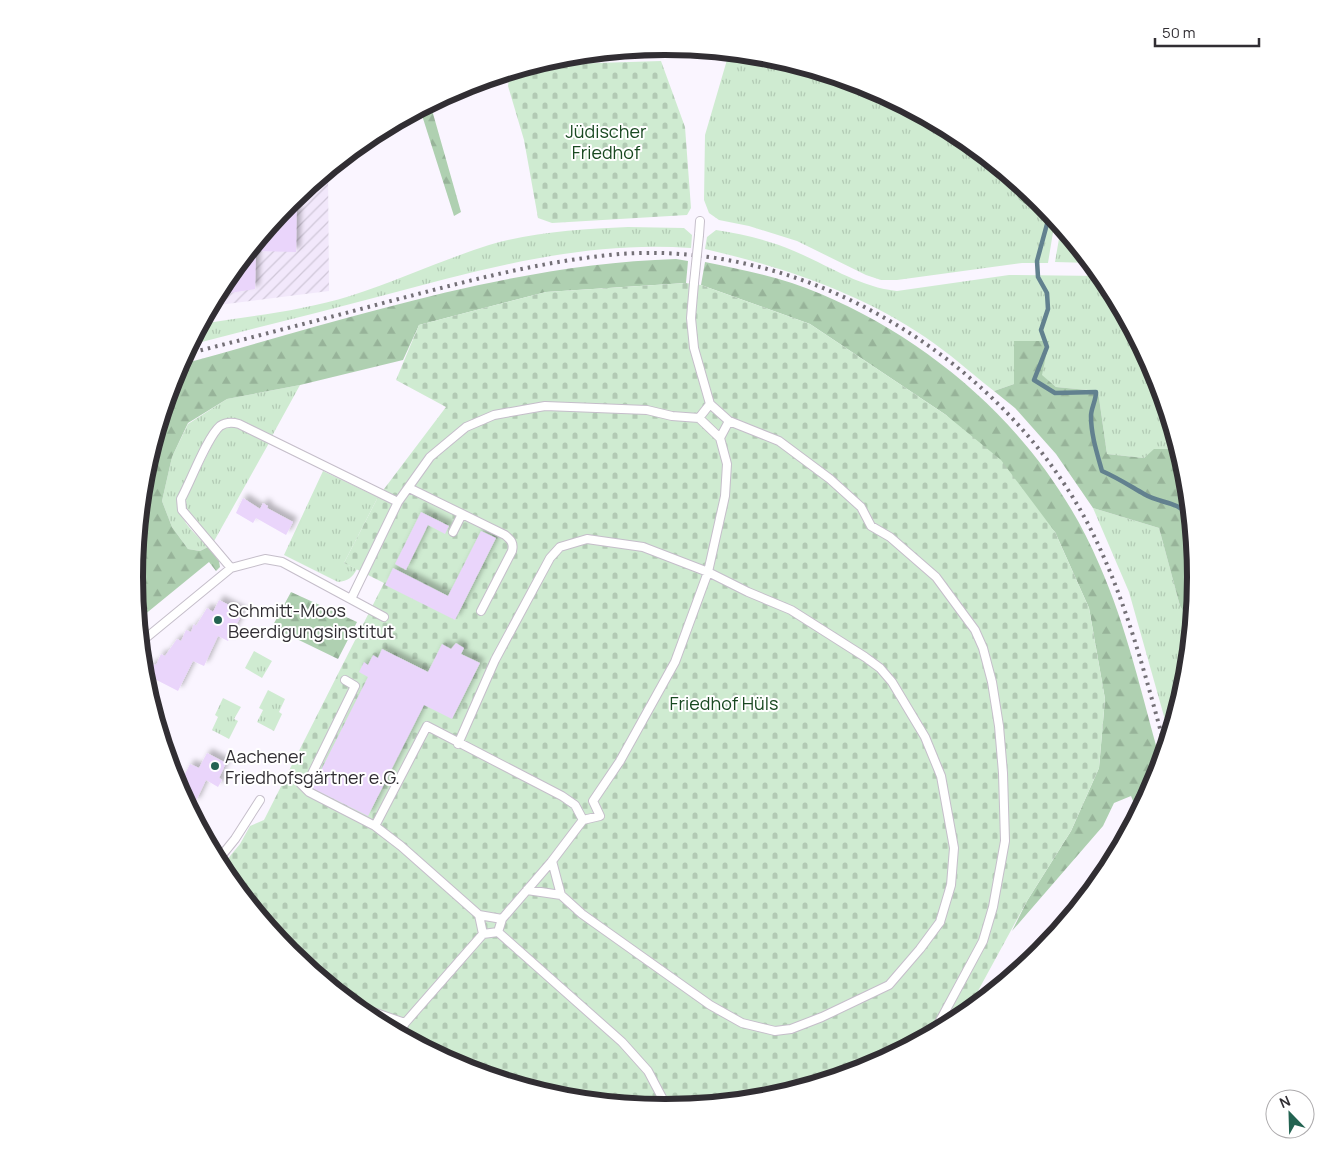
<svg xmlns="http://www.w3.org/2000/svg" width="1330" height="1154" font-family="Manrope,sans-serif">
	<defs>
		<pattern id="industrial-furrows" width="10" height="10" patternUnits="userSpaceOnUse" patternTransform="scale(1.25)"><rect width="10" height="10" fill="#f2e8fb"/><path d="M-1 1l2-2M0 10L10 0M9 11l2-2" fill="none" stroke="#d0c7d8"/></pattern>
		<pattern id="grass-tufts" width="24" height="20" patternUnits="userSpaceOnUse" patternTransform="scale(1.25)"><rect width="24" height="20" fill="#cfebd1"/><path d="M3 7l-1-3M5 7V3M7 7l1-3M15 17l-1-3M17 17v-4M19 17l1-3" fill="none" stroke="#b2cab4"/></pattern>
		<pattern id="forest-firs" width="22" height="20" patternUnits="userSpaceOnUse" patternTransform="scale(1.25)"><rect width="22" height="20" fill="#afd0b1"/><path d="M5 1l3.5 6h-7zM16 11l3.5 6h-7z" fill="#97b399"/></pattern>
		<pattern id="cemetery-stones" width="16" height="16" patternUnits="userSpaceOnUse" patternTransform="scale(1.25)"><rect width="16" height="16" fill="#cfebd1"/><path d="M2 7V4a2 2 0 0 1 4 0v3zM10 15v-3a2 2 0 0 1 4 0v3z" fill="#b2cab4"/></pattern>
		<filter id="shadow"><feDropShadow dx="4.5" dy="-4.5" stdDeviation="2.5" flood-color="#0004"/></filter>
	</defs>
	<rect width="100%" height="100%" fill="#faf5ff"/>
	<path fill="url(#industrial-furrows)" d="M328 170 329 291 211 306 224 282 290 202Z"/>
	<path fill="url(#grass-tufts)" d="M729 53 769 57 868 87 960 136 1007 175 1019 200 1040 215 1048 211 1055 220 1048 263H1022L897 280H881L866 275 797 241 749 226 719 220 709 213 704 200 705 135Z
		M628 227 684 228 692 235 691 248C585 240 483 269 381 296 318 313 254 328 190 345L201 324C251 316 302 311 350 296 397 281 442 260 489 245 533 232 582 229 628 227Z
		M1061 227 1091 263 1055 262Z
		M716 230C742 234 769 240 794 251 828 265 859 287 897 291L1009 275 1101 276 1155 374 1178 449H1155L1144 458 1107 454 1098 391 1056 387 1041 375 1049 341 1014 384 994 391C971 373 949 353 925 337 858 292 783 267 705 249L707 237Z
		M300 385 272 436C254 427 238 414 218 423L179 497C177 520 193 531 208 547L200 551 188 549 172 527 162 501 172 457 188 424 227 399Z
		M231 425 269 443 213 543 184 508 185 499 216 437 223 429Z
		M323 471 378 497 344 563 357 569C352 578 348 581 338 582L284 555Z
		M1093 508 1159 528 1180 606 1191 623 1185 681 1169 734 1129 592Z
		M254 651 272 661 262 678 245 668Z
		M268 690 285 699 279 712 282 714 274 731 257 722 263 710 259 708Z
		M223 698 241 707 234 719 238 721 229 739 212 730 218 717 215 715Z"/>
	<path fill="url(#forest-firs)" d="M430 103 461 212 454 216 420 109Z
		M1007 175 1040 202 1048 211 1041 215 1019 200Z
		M676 259 688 261 686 283 546 292 419 325 403 360 300 385 227 399 188 423 172 457 162 501 172 527 188 549 200 551 208 547 219 561 220 567 216 571 209 562 138 620 134 577 145 473 175 374 179 365C340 321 509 264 676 259Z
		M705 262C744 270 784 278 821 294 943 346 1047 442 1099 564 1127 627 1142 696 1161 763L1155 780 1138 813 1131 796 1114 803 1103 826 1012 931 1027 901 1071 831 1099 768 1105 699 1089 608 1055 532 946 415 810 324 701 285Z
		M1014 341H1049L1042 375 1056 387 1098 391 1107 454 1144 458 1154 449H1178C1195 504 1197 566 1191 623L1180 606 1159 528 1093 508 1056 454 1015 408 994 391 1014 384Z
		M291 592 357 622 338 659 272 627Z"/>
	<path fill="url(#cemetery-stones)" d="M661 61 685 127 691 208 687 215 552 223 538 218 524 140 508 86 510 72 534 65Z
		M686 283 701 285 810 324 946 415 1001 460 1055 532 1089 608 1105 699 1099 768 1071 831 1027 901 966 1013 868 1067 768 1098 665 1108 561 1097 462 1067 370 1018 290 952 221 867 240 844 250 826 264 820 384 583 344 563 378 497 446 407 396 380 419 325 546 292Z"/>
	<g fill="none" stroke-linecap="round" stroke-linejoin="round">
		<path stroke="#62818f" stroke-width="4.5" d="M1050 213 1037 261 1038 277 1047 293 1048 309 1041 330 1047 347 1034 380 1055 393 1096 392C1096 401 1091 408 1091 416 1091 435 1097 453 1102 471 1118 478 1130 486 1144 494 1161 504 1175 500 1190 516"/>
	</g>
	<path fill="#ead5fb" filter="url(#shadow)" d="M297 195 296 252 256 251 255 289 217 295 224 282Z
		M243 498 260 509 263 503 268 506 267 508 293 522 286 535 256 518 253 523 236 513Z
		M421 512 449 526 445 534 428 525 406 570 395 564Z
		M481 531 496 538 455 620 385 585 393 568 448 596Z
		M219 600 243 612 228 641 218 636 204 666 193 661 178 691 147 675 152 664 156 665 161 654 165 656 177 639 181 641 186 630 191 632 194 624 196 626 207 608 213 612Z
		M456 643 464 648 461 654 480 663 452 719 424 705 368 816 312 788 368 677 359 672 364 662 368 665 373 655 378 658 382 649 428 672 442 644 451 649Z
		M207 753 226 763 219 778 222 780 218 787 206 780 195 803 186 798 185 800 177 785 179 786 190 764 199 768Z"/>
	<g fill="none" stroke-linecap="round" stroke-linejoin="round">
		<defs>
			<path id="lane" d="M699 235 700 221
				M694 283 691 318 694 348 710 404 729 421 720 438
				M699 418 710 404
				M729 421 779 441 830 479 861 507 871 526 890 537 936 577 975 630 983 648 992 682 999 726 1003 773 1005 841 993 907 983 941 934 1032
				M409 488 505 535C511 540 514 543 512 551L481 611
				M453 532 462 514
				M231 568 182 510 181 499C190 483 207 437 220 426 226 422 232 422 239 424L398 502
				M351 599 398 502 430 457 466 427 494 415 545 406 647 410 672 416 699 418 720 438 727 464 725 496 708 572 675 662 620 761 593 801 600 816 583 820 552 861 502 919 498 932 483 934 405 1023 399 1034
				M141 642 231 568 265 559 282 562 384 617
				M458 744 495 660 550 558 560 547 587 539 643 547 708 572 748 592 791 610 865 657 880 668 892 682 925 737 941 776 954 848 951 885 940 922 920 949 889 985 822 1017 791 1029 775 1031 742 1023 710 1005 582 914 561 895 552 861
				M300 783 309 792 375 826 401 846 479 915
				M306 786 355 686 345 680
				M375 826 427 726 562 796 575 805 583 820
				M218 860 235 839 260 800
				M527 890 561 895
				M498 932 622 1042 648 1071 667 1107
				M483 934 479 915 502 919
				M362 1012H373L405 1023"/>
		</defs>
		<use href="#lane" stroke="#c5beca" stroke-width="10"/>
		<use href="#lane" stroke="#fff" stroke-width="8"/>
		<path stroke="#747077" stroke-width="4" stroke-dasharray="2.5 5" stroke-linecap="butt" d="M186 354C253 337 320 320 387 302 464 282 540 261 620 254 807 240 1000 359 1087 522 1124 593 1144 670 1165 747"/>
		<defs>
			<path id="lane-bridge" d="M694 283 699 235"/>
		</defs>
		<use href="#lane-bridge" stroke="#c5beca" stroke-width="10" stroke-linecap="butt"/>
		<use href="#lane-bridge" stroke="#fff" stroke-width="8"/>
	</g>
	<g fill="#236351" stroke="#fff" stroke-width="2">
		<circle cx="218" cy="620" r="5"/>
		<circle cx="215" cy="766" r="5"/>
	</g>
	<g text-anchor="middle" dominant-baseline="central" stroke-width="4" stroke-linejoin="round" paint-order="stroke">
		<g font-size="18" fill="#194921" stroke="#fff">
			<text x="606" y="131">Jüdischer<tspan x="606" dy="21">Friedhof</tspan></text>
			<text x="724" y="703">Friedhof Hüls</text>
		</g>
		<g font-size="18" fill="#312e33" stroke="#fff" text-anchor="start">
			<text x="228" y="610">Schmitt-Moos<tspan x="228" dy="21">Beerdigungsinstitut</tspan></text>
			<text x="225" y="756">Aachener<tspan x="225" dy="21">Friedhofsgärtner e.G.</tspan></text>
		</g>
	</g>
	<path d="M0 0H1330V1154H0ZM143 577a522 522 0 1 1 1044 0a522 522 0 1 1-1044 0Z" fill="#fff" fill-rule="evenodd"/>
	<path fill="none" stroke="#312e33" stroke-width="6" d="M143 577a522 522 0 1 1 1044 0a522 522 0 1 1-1044 0Z"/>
	<g transform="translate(1290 1114) rotate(337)"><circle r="24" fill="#ffffff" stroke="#adabad"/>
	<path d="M0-4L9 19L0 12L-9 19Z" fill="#236351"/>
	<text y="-8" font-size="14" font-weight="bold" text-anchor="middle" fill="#312e33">N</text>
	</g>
	<path d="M1155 38v8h104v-8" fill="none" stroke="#312e33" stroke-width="2.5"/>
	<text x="1162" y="38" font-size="15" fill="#312e33" stroke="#ffffff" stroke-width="4" paint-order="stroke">50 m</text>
</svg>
